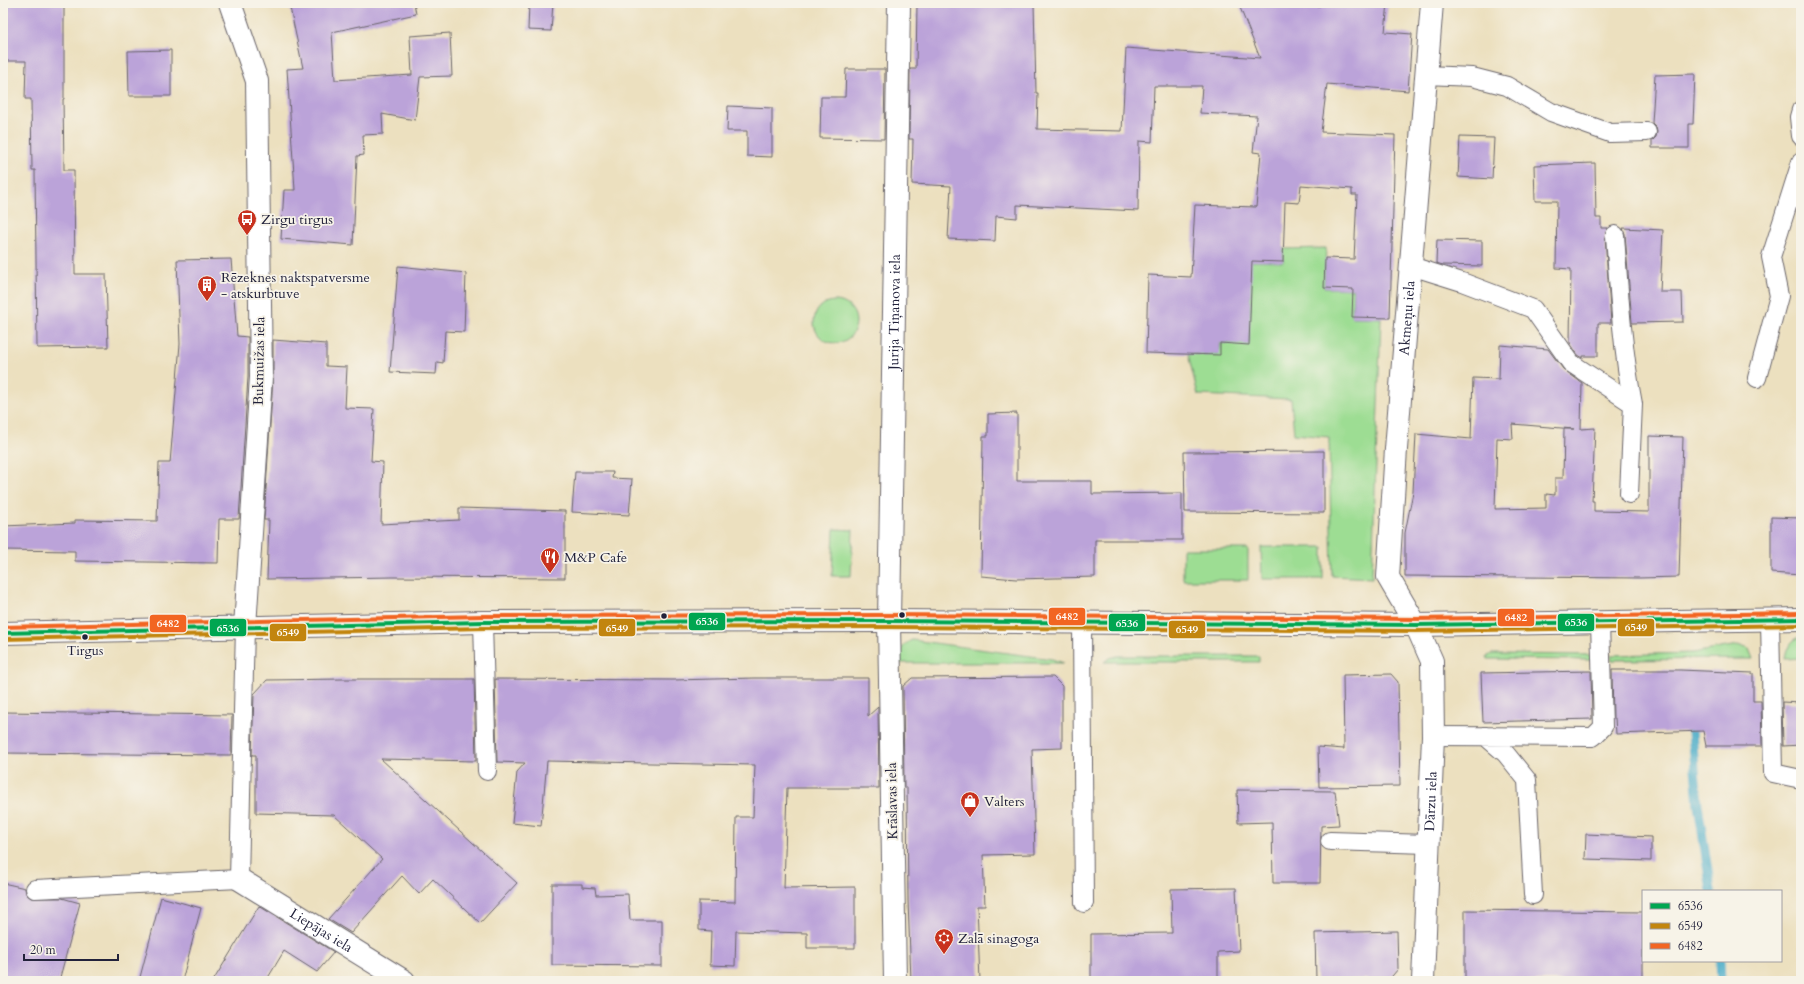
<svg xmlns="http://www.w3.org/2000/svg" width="1804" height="984" font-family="Cardo,serif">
	<rect width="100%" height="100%" fill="#f7f3e8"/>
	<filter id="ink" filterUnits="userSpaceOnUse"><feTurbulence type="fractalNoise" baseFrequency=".025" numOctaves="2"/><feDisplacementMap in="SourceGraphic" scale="8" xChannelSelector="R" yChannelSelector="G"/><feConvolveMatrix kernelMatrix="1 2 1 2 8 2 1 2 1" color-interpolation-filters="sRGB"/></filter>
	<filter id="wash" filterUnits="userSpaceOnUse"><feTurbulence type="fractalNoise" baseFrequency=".012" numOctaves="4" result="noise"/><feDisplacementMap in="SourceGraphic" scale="16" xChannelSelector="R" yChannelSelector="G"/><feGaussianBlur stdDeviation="0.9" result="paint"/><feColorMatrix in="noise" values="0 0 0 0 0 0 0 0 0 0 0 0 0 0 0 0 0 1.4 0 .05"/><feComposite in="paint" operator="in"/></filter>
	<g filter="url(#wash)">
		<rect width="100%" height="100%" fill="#ece0bf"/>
		<path fill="#9ddd93" stroke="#608067" d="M1326 248 1324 288 1353 289 1352 317 1381 318 1372 578 1332 576 1329 437 1294 434 1291 399 1198 395 1188 354 1219 355 1221 343 1249 344 1251 261 1283 262V249Z
			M814 322a21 21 0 1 1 42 0a21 21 0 1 1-42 0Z
			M834 529 853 530 851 576H832Z
			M1261 547H1323V579H1262Z
			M1183 549H1248V580H1183Z
			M1801 637V658L1785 659C1787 648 1790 640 1801 637Z
			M912 640 1052 659 1064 663H898C900 652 901 645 912 640Z
			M1738 645 1749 649 1753 659 1612 660 1611 655 1693 653Z
			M1492 654 1593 655V660L1488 659 1487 656Z
			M1118 656H1259V662H1104L1110 658Z"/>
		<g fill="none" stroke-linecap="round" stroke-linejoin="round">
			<path stroke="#49acc8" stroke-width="9" d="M1691 720 1698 805 1711 891
				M1720 961 1721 981"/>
		</g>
		<g id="blocks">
			<path fill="#bba3d9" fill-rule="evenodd" d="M3 3H64V99H63L64 170H74L75 274H106L108 347 37 348 35 170H32L31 99H25L26 61H3Z
				M289 3H414L416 14 332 32 335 80 412 75 410 36 450 33 452 76 420 77 415 120 382 114 383 134 363 135 364 155 357 156 353 245 281 239 284 190H295L287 69 303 68Z
				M529 3H553L551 31 528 30Z
				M917 3H1034L1036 93H1038L1037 129 1122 131 1126 48 1260 58 1239 5 1320 6V3H1388L1385 32 1412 34 1408 91 1327 84 1321 132 1395 135 1390 318 1352 317 1353 289 1324 288 1325 258 1354 259 1357 195H1352V189L1301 185 1299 203 1285 202 1283 262 1252 261 1249 345 1220 343V355L1146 353 1148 275 1191 277 1195 205 1256 207 1261 153 1253 152 1257 116 1200 113 1202 86H1154L1152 142 1139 141 1138 211 1017 205V218L996 216 995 241 948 239 951 186 912 184 913 139H909L910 69H916Z
				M171 50V96H129L128 51Z
				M846 69H885L884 139 820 138 821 97H845Z
				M1695 74 1693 124H1689V148H1652V141L1656 137 1657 132 1656 127 1652 123 1655 75Z
				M728 106 772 108V157L747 156V131H727Z
				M1460 137 1494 138 1492 179 1458 177Z
				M1595 163 1596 218H1601V228H1608L1605 236 1611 323H1598V356H1583V358L1578 355 1570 343 1571 269 1556 268 1557 201H1535L1534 165Z
				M1623 228 1663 230 1660 292H1682L1683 322 1632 323 1625 234Z
				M1437 240 1482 241V266L1443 265 1436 263Z
				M231 259 237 336 248 337V377L239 519H219L218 563 75 561V551L3 550V526L75 523V520L157 521 159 463H170L180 344 177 260Z
				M398 266 466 273 464 332 445 331 443 363 437 362 436 374 390 372Z
				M273 340 326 344V366L347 367 345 408 374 409 371 461 383 462 381 524 459 520V508L565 511V578L393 577 267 579 269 520H264L273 378Z
				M1500 345 1548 349 1563 369 1582 383 1581 429 1595 428 1592 501H1594V511L1649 512V436L1683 437 1679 577 1639 578 1405 576V533L1413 492 1416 434 1471 439 1473 378 1499 379ZM1512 424 1574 429H1564L1563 478H1555V495L1546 494V508L1495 509 1497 438 1513 439Z
				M1017 413V481H1092V494L1182 493V540H1095V577L1016 579 981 576 983 436H988V414Z
				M1324 451V513L1185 512 1184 452Z
				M575 472H613L612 478 632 479 629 515 572 512Z
				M1771 517 1801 518V575L1771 573Z
				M1612 670H1680L1753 673V701H1761L1762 746H1706L1703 731 1616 734 1615 718H1613Z
				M1591 671 1592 719 1483 722 1481 673Z
				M1391 674 1398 682 1400 786 1319 787 1318 747 1344 749 1343 675Z
				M1053 677 1062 686V748L1032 749 1035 854 983 855 985 906H977L980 981H911L908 901 907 788H904L903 686 912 678Z
				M754 678H868V716L878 707 879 788H787L784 888 855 887V948H807V933L736 931 735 966 710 965 711 931 699 930V901L735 902 736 817H753L755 765 547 761 541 826 512 823 517 772 525 763 497 762 495 679 674 680Z
				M343 679H474L476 761 381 759 517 883 480 923 433 879 419 894 402 876 351 933 328 919 382 859 334 815 256 813V755H252L254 694 267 680Z
				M1782 702 1801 703V745L1783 746Z
				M3 712 232 715 231 755 3 753Z
				M1237 790 1335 791 1339 825 1321 826 1320 883H1273L1272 822 1238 823Z
				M1586 834 1651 837V861L1585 859Z
				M3 883 25 888 26 894 31 898H62L80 903 59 981H3Z
				M552 884H582V887L595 888 596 895 628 894 630 920H662V966L552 965Z
				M1236 888 1239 951 1218 952V981H1091V934L1172 933 1171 889Z
				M161 897 201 908 182 981H139Z
				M259 906 334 952 317 972 284 951 266 981H213Z
				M1465 910 1643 912V981H1465Z
				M1397 931 1398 969 1388 981H1367V979L1316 980 1315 933Z"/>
		</g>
	</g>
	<g filter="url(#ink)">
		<use href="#blocks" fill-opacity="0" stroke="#696469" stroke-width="1"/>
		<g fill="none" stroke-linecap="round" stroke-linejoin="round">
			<defs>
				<path id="lane" d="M1426 75 1472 77 1507 86 1551 112 1610 133 1647 132
					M1801 110 1799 117 1801 136
					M1615 235C1619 292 1622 348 1633 404
					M1411 266 1462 282 1533 309 1571 363 1633 404 1629 494
					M1757 378 1779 296 1771 257 1801 162
					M1770 620 1773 773 1801 779
					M483 622 487 771
					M1082 622 1084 903
					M1433 736 1593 737 1603 727 1600 622
					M1485 736 1506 754 1527 780 1533 895
					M1330 841 1428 844
					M35 889 239 879 245 627"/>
				<g id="street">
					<path d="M230 3 257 81 261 377 245 627"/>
					<path id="s1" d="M239 879 404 981"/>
					<path id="s2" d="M895 981 889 621 899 3"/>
					<path id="s3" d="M1423 981 1433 736 1432 661 1416 625 1388 577 1396 449 1432 3"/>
				</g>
				<path id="primary" d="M3 633 483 622 889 621 1416 625 1801 619"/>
			</defs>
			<use href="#lane" stroke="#696469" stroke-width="20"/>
			<use href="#street" stroke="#696469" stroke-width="24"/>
			<use href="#primary" stroke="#696469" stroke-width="24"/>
			<use href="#lane" stroke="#fff" stroke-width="18"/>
			<use href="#street" stroke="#fff" stroke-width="22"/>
			<use href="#primary" stroke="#fff" stroke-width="22"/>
			<defs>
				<path id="bus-1" d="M3 633 483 622 889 621 1416 625 1801 619"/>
				<path id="bus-2" d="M3 639 483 628 889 627 1416 631 1801 625"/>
				<path id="bus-3" d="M3 627 483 616 889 615 1416 619 1801 613"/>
			</defs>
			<use href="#bus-1" stroke="#f7f3e8" stroke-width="7"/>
			<use href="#bus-2" stroke="#f7f3e8" stroke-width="7"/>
			<use href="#bus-3" stroke="#f7f3e8" stroke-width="7"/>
			<use href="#bus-1" stroke="#00a651" stroke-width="4"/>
			<use href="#bus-2" stroke="#c2850f" stroke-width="4"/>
			<use href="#bus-3" stroke="#f26522" stroke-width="4"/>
		</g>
	</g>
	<defs>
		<symbol id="bus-pin" viewBox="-11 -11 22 30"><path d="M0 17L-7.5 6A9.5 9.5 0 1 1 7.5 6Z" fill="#c8321e" stroke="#f7f3e8"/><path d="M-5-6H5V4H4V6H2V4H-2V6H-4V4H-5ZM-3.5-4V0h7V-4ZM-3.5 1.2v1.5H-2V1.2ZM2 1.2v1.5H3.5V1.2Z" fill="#fff"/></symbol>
		<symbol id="building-pin" viewBox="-11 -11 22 30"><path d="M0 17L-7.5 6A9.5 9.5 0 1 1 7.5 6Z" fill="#c8321e" stroke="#f7f3e8"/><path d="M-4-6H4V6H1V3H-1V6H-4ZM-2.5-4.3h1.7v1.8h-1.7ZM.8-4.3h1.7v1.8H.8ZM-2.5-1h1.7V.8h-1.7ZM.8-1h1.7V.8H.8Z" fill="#fff"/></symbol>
		<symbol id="restaurant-pin" viewBox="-11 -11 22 30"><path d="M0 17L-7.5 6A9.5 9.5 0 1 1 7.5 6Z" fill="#c8321e" stroke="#f7f3e8"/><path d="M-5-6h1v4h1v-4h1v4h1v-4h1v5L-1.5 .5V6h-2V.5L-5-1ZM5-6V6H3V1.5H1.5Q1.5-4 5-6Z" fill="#fff"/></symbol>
		<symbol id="shop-pin" viewBox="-11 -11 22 30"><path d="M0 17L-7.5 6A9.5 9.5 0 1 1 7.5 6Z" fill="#c8321e" stroke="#f7f3e8"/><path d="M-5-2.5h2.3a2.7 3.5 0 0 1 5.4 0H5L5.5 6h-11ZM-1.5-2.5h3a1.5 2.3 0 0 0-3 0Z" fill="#fff"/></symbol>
		<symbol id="synagogue-pin" viewBox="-11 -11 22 30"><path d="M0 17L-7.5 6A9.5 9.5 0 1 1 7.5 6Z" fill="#c8321e" stroke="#f7f3e8"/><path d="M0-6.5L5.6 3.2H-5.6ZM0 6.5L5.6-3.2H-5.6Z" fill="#fff"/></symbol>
	</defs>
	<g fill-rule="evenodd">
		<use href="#bus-pin" x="236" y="208" width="22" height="30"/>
		<use href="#building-pin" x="196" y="274" width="22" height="30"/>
		<use href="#restaurant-pin" x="539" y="546" width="22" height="30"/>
		<use href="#shop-pin" x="959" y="790" width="22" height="30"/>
		<use href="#synagogue-pin" x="933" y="927" width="22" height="30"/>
	</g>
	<g fill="#22223b" stroke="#f7f3e8" stroke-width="1.5">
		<circle cx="902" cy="615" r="3.5"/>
		<circle cx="664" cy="616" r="3.5"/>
		<circle cx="85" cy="637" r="3.5"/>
	</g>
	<g text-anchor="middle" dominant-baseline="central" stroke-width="3.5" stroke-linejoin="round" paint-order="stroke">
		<g font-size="13" fill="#22223b" stroke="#f7f3e8">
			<text x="85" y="651">Tirgus</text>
		</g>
		<g font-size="14" fill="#22223b" stroke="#f7f3e8" text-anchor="start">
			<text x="261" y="219">Zirgu tirgus</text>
			<text x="221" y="277">Rēzeknes naktspatversme<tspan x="221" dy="16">- atskurbtuve</tspan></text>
			<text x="564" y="557">M&amp;P Cafe</text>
			<text x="984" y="801">Valters</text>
			<text x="958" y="938">Zalā sinagoga</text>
		</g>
		<g font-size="14" fill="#22223b" stroke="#f7f3e8">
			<text stroke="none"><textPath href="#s2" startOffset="669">Jurija Tiņanova iela</textPath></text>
			<text stroke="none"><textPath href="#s3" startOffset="675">Akmeņu iela</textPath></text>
			<text transform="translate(259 361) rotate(-89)">Bukmuižas iela</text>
			<text transform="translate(892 801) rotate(-91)">Krāslavas iela</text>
			<text stroke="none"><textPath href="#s3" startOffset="180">Dārzu iela</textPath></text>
			<text stroke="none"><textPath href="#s1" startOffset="97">Liepājas iela</textPath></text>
		</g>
	</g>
	<g stroke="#f7f3e8" stroke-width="1.5">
		<rect x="1048" y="607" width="38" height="19" rx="4" fill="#f26522"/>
		<rect x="1497" y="608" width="38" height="19" rx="4" fill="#f26522"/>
		<rect x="688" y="612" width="38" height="19" rx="4" fill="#00a651"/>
		<rect x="1557" y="613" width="38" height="19" rx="4" fill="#00a651"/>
		<rect x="1108" y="613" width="38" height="19" rx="4" fill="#00a651"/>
		<rect x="149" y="614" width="38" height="19" rx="4" fill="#f26522"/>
		<rect x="1617" y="618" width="38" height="19" rx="4" fill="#c2850f"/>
		<rect x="598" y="618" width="38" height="19" rx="4" fill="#c2850f"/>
		<rect x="209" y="618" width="38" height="19" rx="4" fill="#00a651"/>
		<rect x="1168" y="620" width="38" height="19" rx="4" fill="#c2850f"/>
		<rect x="269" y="623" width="38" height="19" rx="4" fill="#c2850f"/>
	</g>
	<g font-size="11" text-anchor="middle" font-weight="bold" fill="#fff">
		<text x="1067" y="620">6482</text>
		<text x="1516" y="621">6482</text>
		<text x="707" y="625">6536</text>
		<text x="1576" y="626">6536</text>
		<text x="1127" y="627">6536</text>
		<text x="168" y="627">6482</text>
		<text x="1636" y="631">6549</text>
		<text x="617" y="632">6549</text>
		<text x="228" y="632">6536</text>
		<text x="1187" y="633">6549</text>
		<text x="288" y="636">6549</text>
	</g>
	<rect width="1804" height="984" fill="none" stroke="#f7f3e8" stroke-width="16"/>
	<rect x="1642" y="890" width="140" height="72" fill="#f7f3e8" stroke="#a29fa3"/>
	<rect x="1650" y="903" width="20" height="6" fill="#00a651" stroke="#a29fa3"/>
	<text x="1678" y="910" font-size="12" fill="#22223b">6536</text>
	<rect x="1650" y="923" width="20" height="6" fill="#c2850f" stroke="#a29fa3"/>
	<text x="1678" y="930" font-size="12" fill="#22223b">6549</text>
	<rect x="1650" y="943" width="20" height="6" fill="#f26522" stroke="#a29fa3"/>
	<text x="1678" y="950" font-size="12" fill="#22223b">6482</text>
	<path d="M24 954v6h94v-6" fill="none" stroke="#22223b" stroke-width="2"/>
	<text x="30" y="954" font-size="12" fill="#22223b" stroke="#f7f3e8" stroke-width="3" paint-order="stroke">20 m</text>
</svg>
